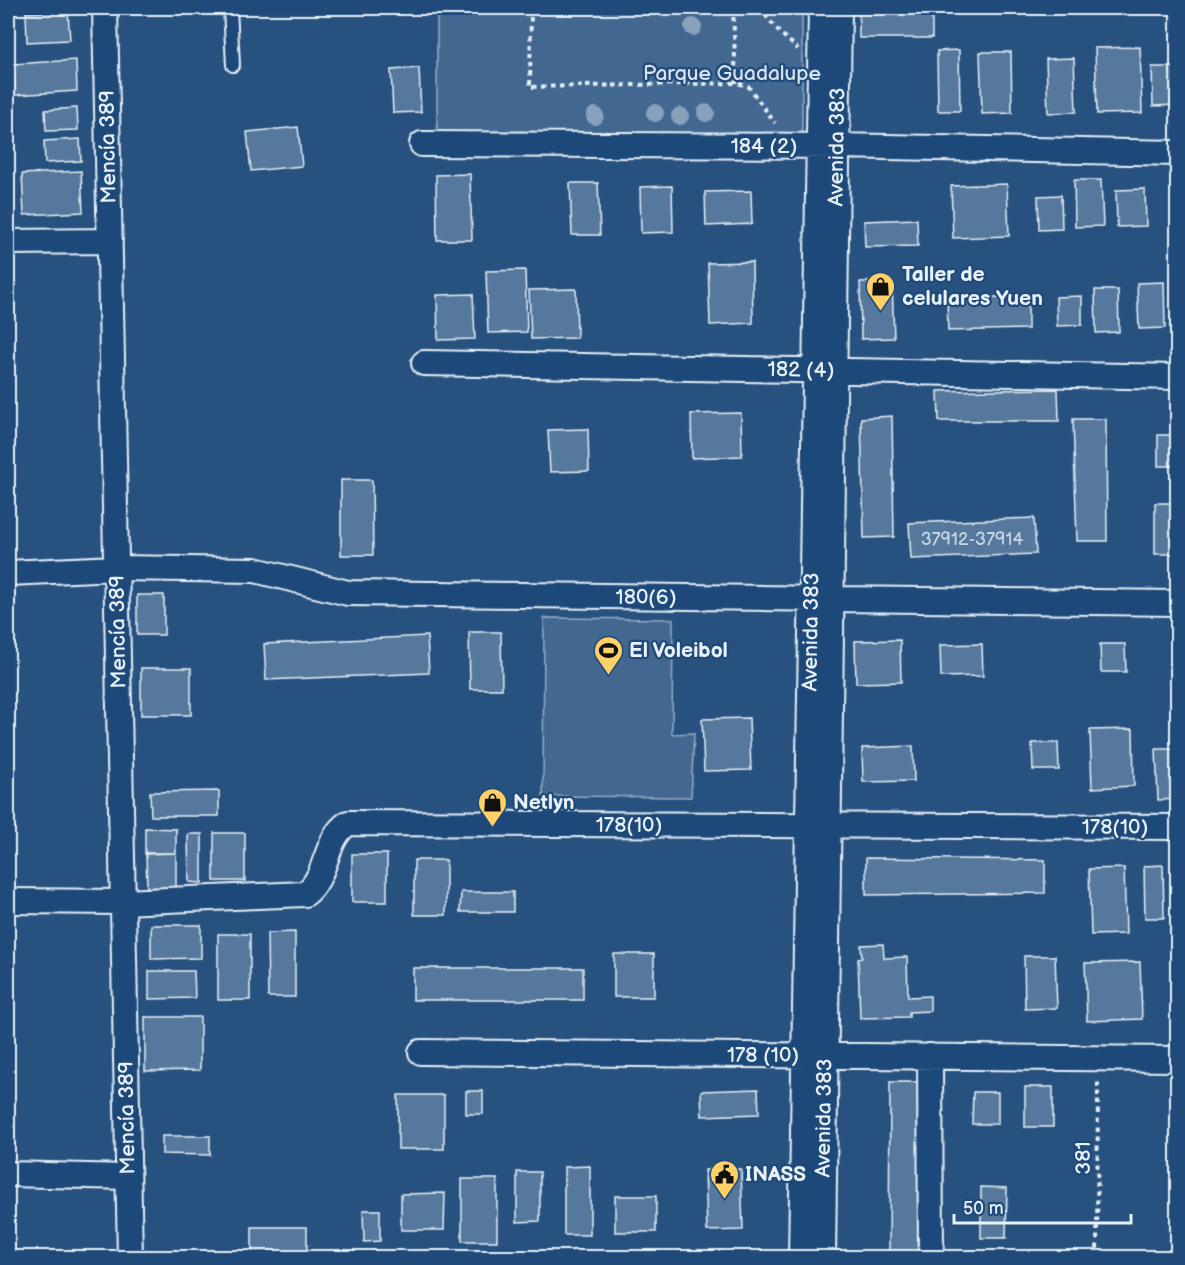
<svg xmlns="http://www.w3.org/2000/svg" width="1185" height="1265" font-family="'Balsamiq Sans',sans-serif">
	<rect width="100%" height="100%" fill="#27517f"/>
	<filter id="ink" filterUnits="userSpaceOnUse"><feTurbulence type="fractalNoise" baseFrequency=".0167" numOctaves="2"/><feDisplacementMap in="SourceGraphic" scale="12" xChannelSelector="R" yChannelSelector="G"/><feConvolveMatrix kernelMatrix="1 2 1 2 8 2 1 2 1" color-interpolation-filters="sRGB"/></filter>
	<g filter="url(#ink)">
		<path fill="#436891" stroke="#96acc4" stroke-width="1.5" d="M437 8H802V140L437 133Z
			M544 618 673 619 672 734 694 733 691 797 543 796Z"/>
		<path fill="#57789d" stroke="#e8f1f8" stroke-width="1.5" d="M25 8H68V11L26 13Z
			M859 8H932V38H859Z
			M1110 8H1139V11L1110 12Z
			M68 11 70 40 27 42 26 13Z
			M1140 47 1142 113 1097 114 1095 48Z
			M959 50 960 111H938L937 51Z
			M980 52H1011L1012 113 982 114Z
			M1074 58 1076 112 1048 113 1046 59Z
			M76 60 77 91 15 95 14 64Z
			M1152 67H1178V105L1153 106Z
			M419 68 421 112 393 113 391 70Z
			M77 108 78 130 46 131 45 110Z
			M298 127 302 166 251 171 247 132Z
			M80 139 81 161 45 163 44 141Z
			M81 171 83 212 24 215 22 174Z
			M470 174 472 240H437L436 175Z
			M1074 180H1101L1103 226 1075 227Z
			M570 183H598L600 235H572Z
			M1007 184 1009 236 953 238 951 186Z
			M672 186 673 232 641 233 640 187Z
			M1145 189 1146 226 1117 227 1116 190Z
			M751 191 752 224 706 226 705 192Z
			M1061 195 1062 229 1039 230 1038 196Z
			M917 219 918 246 865 247 864 221Z
			M752 262 753 323 710 325 708 263Z
			M525 270 527 332 488 333 486 271Z
			M892 281 894 338 861 339 860 282Z
			M1164 282 1165 328 1139 329 1137 283Z
			M576 289 577 338 531 339 529 290Z
			M1095 290H1118L1119 332 1096 333Z
			M473 294 475 339 438 340 437 295Z
			M1028 296V329L948 331 947 299Z
			M1082 296V325L1057 326 1056 297Z
			M1058 389 1059 421H939L938 391Z
			M741 413 742 456 692 458 691 414Z
			M892 416 894 537 864 538 861 418Z
			M1073 419H1106L1107 541H1077Z
			M588 429 589 471 550 472 548 430Z
			M1158 435H1178V466H1158Z
			M341 480H372L373 555H341Z
			M1155 503H1178V554H1155Z
			M1034 518 1036 554 911 559 909 523Z
			M137 595H164V635H137Z
			M469 632H501L502 689H470Z
			M427 636 429 673 266 680 264 644Z
			M900 640 901 682 856 683 855 641Z
			M982 644 983 676 941 677 940 645Z
			M1100 644H1125L1126 672H1101Z
			M141 668H191V715H141Z
			M749 718 751 770 704 771 702 719Z
			M1133 729 1134 786 1092 788 1090 730Z
			M1032 743H1058L1059 770H1033Z
			M913 746 914 781 863 782 862 748Z
			M1156 749H1178V799L1158 800Z
			M219 791V816H151L150 792Z
			M145 828 176 829V853L145 854Z
			M214 833H245V881H214Z
			M188 834H202V883L189 882Z
			M146 853H176V889H147Z
			M352 854H387V902H352Z
			M866 858 1045 860V893L866 895Z
			M414 860H446V915H414Z
			M1163 865 1164 918H1145L1144 866Z
			M1124 868 1126 934 1091 935 1089 869Z
			M461 892H513V912H460Z
			M151 925H201V958L151 959Z
			M295 932V997H268L267 933Z
			M218 934H250V1000H218Z
			M883 944 884 958 907 957 908 997 930 996V1011L909 1012V1017L860 1018 858 959 862 958 861 945Z
			M614 954H654V997H614Z
			M1024 956H1055L1057 1008 1025 1009Z
			M1140 962 1142 1019 1087 1021 1085 963Z
			M413 968H583V1000H413Z
			M149 971H194L195 998 149 999Z
			M145 1017H200V1070L145 1071Z
			M890 1082H922L921 1258H889Z
			M1025 1087H1053V1127H1025Z
			M758 1089 759 1114 702 1116 701 1091Z
			M466 1091H483V1114H466Z
			M973 1092H998V1124H972Z
			M398 1095H444V1149H398Z
			M162 1136H210V1155L162 1154Z
			M590 1166V1235H564V1167Z
			M741 1169 743 1230 707 1231 705 1170Z
			M517 1172H540V1221L517 1222Z
			M462 1179H497V1241H462Z
			M981 1187 1007 1188 1006 1238H981Z
			M445 1193 444 1230H401V1194Z
			M615 1196H656V1232H615Z
			M363 1210H380V1241L364 1242Z
			M252 1227H307V1258H252Z"/>
		<g fill="none" stroke-linecap="round" stroke-linejoin="round">
			<defs>
				<path id="service" d="M230 8 233 65"/>
				<path id="minor" d="M105 8 130 1258
					M422 144 837 146 1178 153
					M8 242 110 241
					M424 363 1178 377
					M8 573 116 568 255 570 348 593 1178 603
					M8 901 123 902 305 894C328 877 324 839 348 823L1178 827
					M421 1052 1178 1059
					M930 1056 931 1258
					M8 1174 128 1177
					M801 1258 821 8
					M823 1258 839 8"/>
			</defs>
			<use href="#service" stroke="#e8f1f8" stroke-width="16"/>
			<use href="#minor" stroke="#e8f1f8" stroke-width="28"/>
			<path stroke="#e8f1f8" stroke-width="4" stroke-dasharray="4.5 4.5" stroke-linecap="butt" d="M531 8 530 87 736 83 748 86 775 123
				M733 8 736 83
				M749 8 763 12 778 31 798 49
				M1097 1258 1098 1080"/>
			<use href="#service" stroke="#1f4a7a" stroke-width="12"/>
			<use href="#minor" stroke="#1f4a7a" stroke-width="24"/>
		</g>
		<g fill="#88a1bc">
			<circle cx="693" cy="27" r="9"/>
			<circle cx="655" cy="113" r="9"/>
			<circle cx="706" cy="113" r="9"/>
			<circle cx="595" cy="116" r="9"/>
			<circle cx="680" cy="116" r="9"/>
		</g>
	</g>
	<defs>
		<symbol id="shop-pin" viewBox="-11 -11 22 30"><path d="M0 17L-7.5 6A9.5 9.5 0 1 1 7.5 6Z" fill="#ffd166" stroke="#1f4a7a"/><path d="M-5-2.5h2.3a2.7 3.5 0 0 1 5.4 0H5L5.5 6h-11ZM-1.5-2.5h3a1.5 2.3 0 0 0-3 0Z" fill="#111"/></symbol>
		<symbol id="stadium-pin" viewBox="-11 -11 22 30"><path d="M0 17L-7.5 6A9.5 9.5 0 1 1 7.5 6Z" fill="#ffd166" stroke="#1f4a7a"/><path d="M0-5a6.5 5 0 1 0 0 10a6.5 5 0 1 0 0-10ZM-3.5-1.8h7v3.6h-7Z" fill="#111"/></symbol>
		<symbol id="civic-pin" viewBox="-11 -11 22 30"><path d="M0 17L-7.5 6A9.5 9.5 0 1 1 7.5 6Z" fill="#ffd166" stroke="#1f4a7a"/><path d="M-.6-6.5H3V-4.5H.6V-3L4-1V1h2V6H-6V1h2V-1L-.6-3ZM-1.2 2.5V6h2.4V2.5Z" fill="#111"/></symbol>
	</defs>
	<g fill-rule="evenodd">
		<use href="#shop-pin" x="864" y="270" width="33" height="45"/>
		<use href="#stadium-pin" x="592" y="634" width="33" height="45"/>
		<use href="#shop-pin" x="476" y="786" width="33" height="45"/>
		<use href="#civic-pin" x="708" y="1158" width="33" height="45"/>
	</g>
	<g text-anchor="middle" dominant-baseline="central" stroke-width="4.5" stroke-linejoin="round" paint-order="stroke">
		<g font-size="18" fill="#c4d3e1">
			<text x="972" y="539">37912-37914</text>
		</g>
		<g font-size="21" fill="#d8e3ee" stroke="#1f4a7a">
			<text x="732" y="73">Parque Guadalupe</text>
		</g>
		<g font-size="21" fill="#e8f1f8" stroke="#1f4a7a">
			<text x="764" y="146">184 (2)</text>
			<text transform="translate(108 147) rotate(-91)">Mencía 389</text>
			<text transform="translate(837 147) rotate(-89)">Avenida 383</text>
			<text transform="translate(801 370) rotate(1)">182 (4)</text>
			<text x="646" y="597">180(6)</text>
			<text transform="translate(118 632) rotate(-91)">Mencía 389</text>
			<text transform="translate(811 632) rotate(-89)">Avenida 383</text>
			<text x="629" y="825">178(10)</text>
			<text x="1115" y="827">178(10)</text>
			<text x="763" y="1055">178 (10)</text>
			<text transform="translate(127 1118) rotate(-91)">Mencía 389</text>
			<text transform="translate(824 1118) rotate(-89)">Avenida 383</text>
			<text transform="translate(1083 1158) rotate(-90)">381</text>
		</g>
		<g font-size="21" font-weight="bold" fill="#e8f1f8" stroke="#1f4a7a" text-anchor="start">
			<text x="902" y="274">Taller de<tspan x="902" dy="24">celulares Yuen</tspan></text>
			<text x="629" y="650">El Voleibol</text>
			<text x="513" y="802">Netlyn</text>
			<text x="745" y="1174">INASS</text>
		</g>
	</g>
	<rect width="1185" height="1265" fill="none" stroke="#1f4a7a" stroke-width="30"/>
	<rect x="15" y="15" width="1155" height="1235" fill="none" stroke="#e8f1f8" stroke-width="2" filter="url(#ink)"/>
	<path d="M954 1214v9h177v-9" fill="none" stroke="#e8f1f8" stroke-width="3"/>
	<text x="963" y="1214" font-size="18" fill="#e8f1f8" stroke="#1f4a7a" stroke-width="4.5" paint-order="stroke">50 m</text>
</svg>
